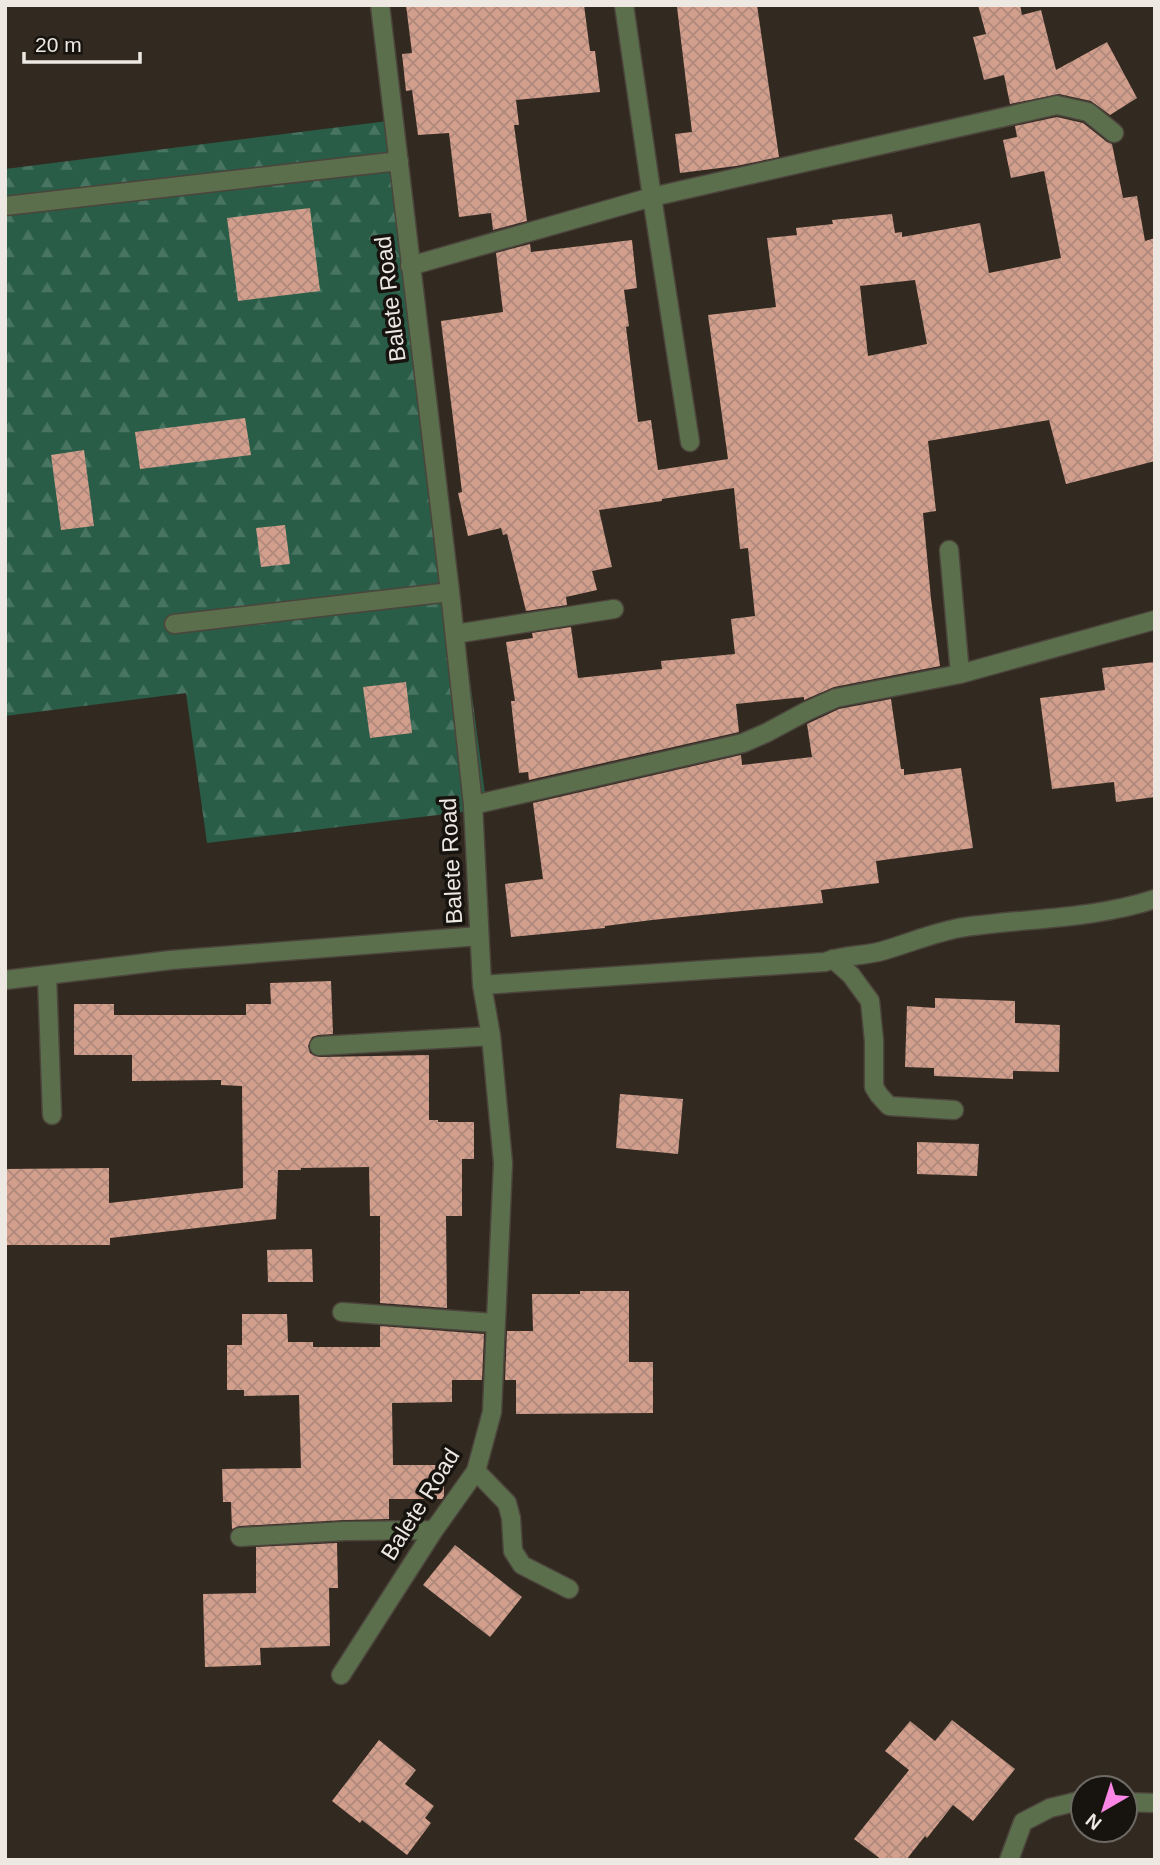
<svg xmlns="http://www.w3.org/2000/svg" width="1160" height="1865" font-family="Arial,sans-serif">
	<defs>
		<pattern id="forest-firs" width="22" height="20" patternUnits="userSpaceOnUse" patternTransform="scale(1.75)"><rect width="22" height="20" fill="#295d48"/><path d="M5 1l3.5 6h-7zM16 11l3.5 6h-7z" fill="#487462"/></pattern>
		<pattern id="building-cross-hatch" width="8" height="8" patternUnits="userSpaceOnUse" patternTransform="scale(1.75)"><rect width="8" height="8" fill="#d29f8d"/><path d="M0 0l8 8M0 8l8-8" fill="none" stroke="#af897b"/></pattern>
	</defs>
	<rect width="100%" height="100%" fill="#322a21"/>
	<path fill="url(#forest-firs)" d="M396 120 487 809 207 843 186 693 5 716V169Z"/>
	<path fill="url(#building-cross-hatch)" fill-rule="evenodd" d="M406 5H584L590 51H595L600 92 516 100 519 125H514L527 221 493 230 491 213 459 217 449 133 418 135 412 90 406 91 402 54 412 53Z
		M693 5H757L779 157 736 166 680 173 675 134 692 132 677 7Z
		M978 5H1020L1022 15 1041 10 1056 70 1107 42 1137 98 1110 115 1091 101 1059 94 1010 104 1004 75 984 80 973 37 986 34Z
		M1057 117 1083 123 1107 142 1112 144 1123 198 1137 196 1145 241 1155 238V461L1066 484 1049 420 928 441 936 511 923 513 931 599 940 666 834 687 804 700V697L736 704 739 732 529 780 528 772 519 773 511 701H515L506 642 533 638 532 633 571 627 578 678 662 669 661 661 735 654 731 619 755 616 748 548 740 549 734 488 662 499V501L599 510 612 567 592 571 597 590 566 597 567 605 526 611 507 534 503 535 501 528 468 536 458 493 462 492 441 321 503 312 496 253 530 244 531 252 632 240 637 288 624 290 629 326 626 327 638 422 651 420 658 470 728 459 708 315 776 307 767 238 797 235 796 228 833 224 832 220 892 214 895 233 902 232V237L980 223 989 273 1061 258 1044 171 1011 178 1003 140 1017 137 1015 126ZM915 280 927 344 868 356 860 286Z
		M310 208 320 291 238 301 227 218Z
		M245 418 251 455 140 469 135 432Z
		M84 450 94 526 61 530 51 455Z
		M285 525 290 564 261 567 256 528Z
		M1155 662V797L1116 802 1114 782 1052 789 1040 698 1105 690 1102 668Z
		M406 682 412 733 370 738 363 687Z
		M891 699 901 769H904V775L961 768 973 848 876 861 879 883 821 890 823 903 652 920 605 926V928L511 937 505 884 543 879 533 803 741 755 742 765 812 757 807 724 839 709Z
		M331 981 333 1034 318 1035 312 1037 308 1046 310 1053 315 1056 320 1057 429 1055V1120H438V1122H474V1159H462V1216H446L447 1308 380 1303V1216H370L369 1167 301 1168V1170H278L276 1219 110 1238V1245H5V1169L109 1168V1203L243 1188 242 1086 221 1085V1080L132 1081V1055H74V1004H114V1015H246V1004H271L270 983Z
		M935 998 1015 1001V1023L1060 1025 1059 1072 1013 1071V1079L934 1076V1068L905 1067 907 1006 935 1008Z
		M620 1094 683 1099 678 1154 616 1148Z
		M917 1142 979 1144 977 1176 917 1174Z
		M312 1249 313 1282H268L267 1250Z
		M580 1291H629V1362H653V1413L516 1414V1380H505L507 1331H533L532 1294H580Z
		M242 1314H287L288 1342H313V1347H380V1326L484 1334 482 1380H452V1402L392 1403 393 1465H444V1496L442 1499H389V1519L344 1520 239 1526 232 1529 231 1502H223L222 1469 301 1468 299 1395 244 1396V1390H227V1345H242Z
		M337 1543 338 1588H329L330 1646 260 1648 261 1665 205 1667 203 1594 256 1593V1547Z
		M455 1545 522 1597 490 1637 423 1585Z
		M952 1720 1015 1769 973 1821 953 1805 927 1838 925 1836 906 1860H882L854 1839 909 1770 885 1751 910 1721 935 1741Z
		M379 1740 416 1770 405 1784 434 1806 425 1818 431 1823 407 1855 362 1820 360 1823 332 1801Z"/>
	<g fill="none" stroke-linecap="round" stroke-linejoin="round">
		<defs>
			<path id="minor" d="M624 5 652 197 690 442
				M5 206 399 161
				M410 266 652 197 1057 105 1088 112 1114 133
				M949 550 960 674
				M174 624 450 592
				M455 634 614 609
				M473 805 743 743 766 733 807 711 836 698 960 674 1155 620
				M833 959 851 975 870 1001 874 1041V1087L879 1095 889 1106 954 1110
				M47 975 52 1115
				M5 980 171 960 479 936
				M482 985 825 962C843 955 864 956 882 951 910 943 937 931 965 927 1028 918 1094 919 1155 899
				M319 1046 491 1036
				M342 1312 495 1323
				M476 1471 507 1503 511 1518 513 1551 522 1565 569 1589
				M240 1537 345 1531 434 1530
				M341 1675 434 1530 476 1471 492 1412 503 1163 491 1036 482 985 473 805 450 592 380 5
				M1125 1802 1155 1803
				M1009 1860 1023 1822 1050 1808 1083 1800"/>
		</defs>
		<use href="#minor" stroke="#4c453c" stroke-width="21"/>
		<use href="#minor" stroke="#5b6f4d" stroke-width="18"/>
	</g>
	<g text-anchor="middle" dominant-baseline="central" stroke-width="7" stroke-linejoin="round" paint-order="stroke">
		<g font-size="23" fill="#ede8e2" stroke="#17140f">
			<text transform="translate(390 299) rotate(-97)">Balete Road</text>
			<text transform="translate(451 861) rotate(-93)">Balete Road</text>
			<text transform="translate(420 1504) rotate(-58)">Balete Road</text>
		</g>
	</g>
	<rect width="1160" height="1865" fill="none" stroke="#ede8e2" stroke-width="14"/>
	<g transform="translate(1104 1809) rotate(219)"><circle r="33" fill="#17140f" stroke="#6d6963" stroke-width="2"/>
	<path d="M0-5L12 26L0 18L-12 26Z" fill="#fb86e5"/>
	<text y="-10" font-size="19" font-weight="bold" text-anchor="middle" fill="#ede8e2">N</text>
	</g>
	<path d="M24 52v10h116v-10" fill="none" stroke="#ede8e2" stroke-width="3.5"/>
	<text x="35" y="52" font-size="21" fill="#ede8e2" stroke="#17140f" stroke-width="5" paint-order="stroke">20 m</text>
</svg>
